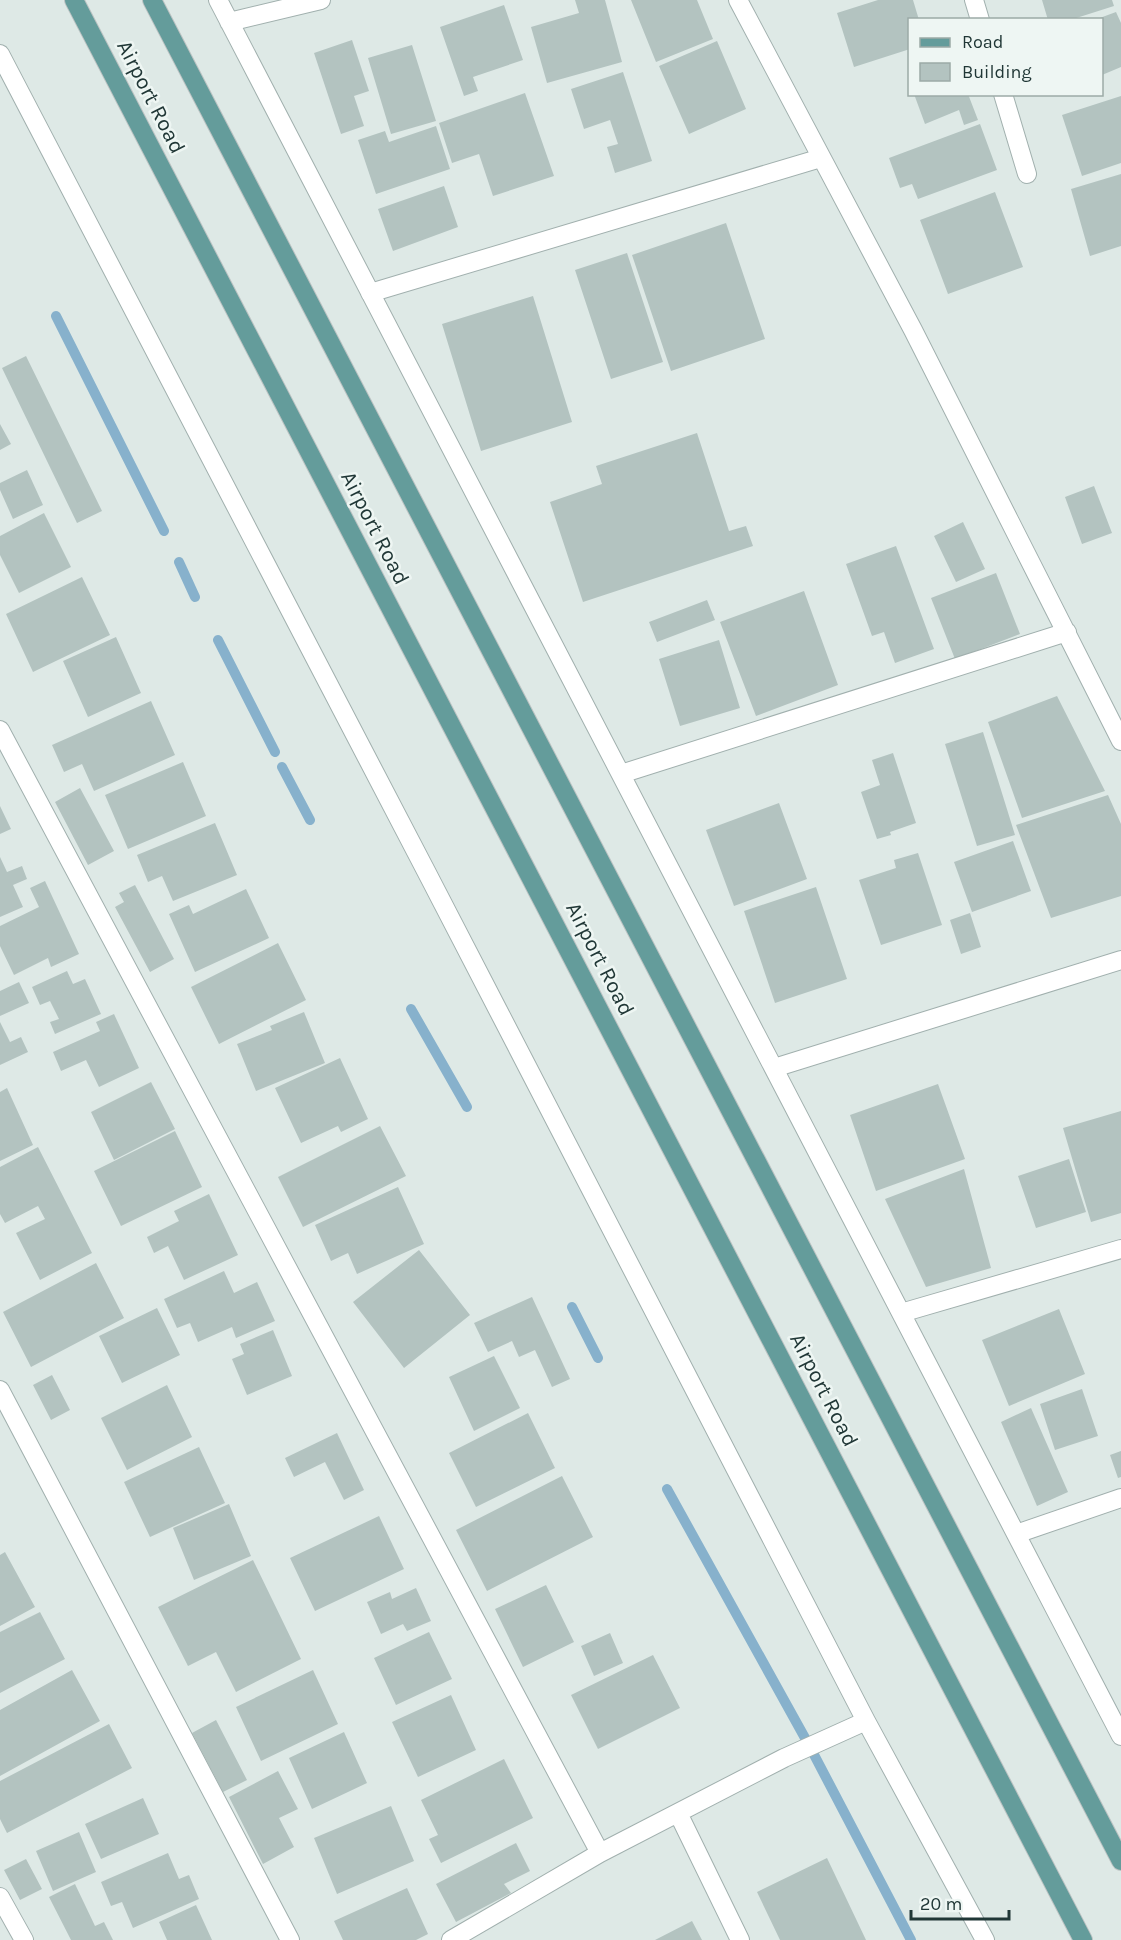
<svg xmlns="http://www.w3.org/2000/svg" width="1121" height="1940" font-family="Karla,sans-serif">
	<rect width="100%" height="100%" fill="#dee9e6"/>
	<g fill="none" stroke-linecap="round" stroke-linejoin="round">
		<path stroke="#87b1cc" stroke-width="10" d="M56 316 164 531
			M179 562 195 597
			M218 640 275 752
			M282 767 310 820
			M411 1009 467 1107
			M572 1307 598 1358
			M667 1489 810 1747 911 1940"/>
	</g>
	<path fill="#b3c3c0" d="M575 0H605L622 62 547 83 531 27 579 13Z
		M631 0H697L713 39 656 62Z
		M878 0H913L919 20H910V49L854 67 837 13Z
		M1042 0H1112L1114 6 1070 20H1048Z
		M504 5 523 60 473 77 478 91 464 96 440 27Z
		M1116 12 1121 23V67L1102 75V20L1097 19Z
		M352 40 369 91 354 96 364 126 341 134 314 53Z
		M717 41 746 109 689 134 659 66Z
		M412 45 436 121 391 134 368 58Z
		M623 72 652 161 615 173 607 147 618 144 610 120 584 129 571 89Z
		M525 93 554 176 493 196 479 154 452 163 439 123Z
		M914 94H968L978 120 964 125 959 110 925 124Z
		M1121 96V163L1082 176 1062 115Z
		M980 124 997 170 918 199 912 184 900 188 889 158Z
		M436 126 450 169 376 194 358 140 385 131 389 142Z
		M1121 174V246L1090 256 1071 189Z
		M444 186 458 227 393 251 378 209Z
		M995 192 1023 267 948 294 920 220Z
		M726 223 765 339 671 371 632 255Z
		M627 253 663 362 611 379 575 270Z
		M533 296 572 422 481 451 442 324Z
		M26 356 102 511 77 523 2 368Z
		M0 424 11 444 0 450Z
		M697 433 729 531 746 526 753 546 583 602 550 502 602 484 596 466Z
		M27 470 43 505 13 519 0 490V483Z
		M1094 486 1112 533 1082 544 1065 497Z
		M44 513 71 567 19 593 0 555V536Z
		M963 522 985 569 956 582 934 536Z
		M896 546 934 649 895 663 884 632 872 636 846 564Z
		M996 573 1020 634 955 659 931 598Z
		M82 577 110 635 33 672 6 614Z
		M804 591 838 685 756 716 720 622Z
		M707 600 715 620 657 642 649 622Z
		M116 637 141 693 88 717 63 661Z
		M719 640 740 708 680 726 659 659Z
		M1057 696 1105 791 1022 818 988 722Z
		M151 701 175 755 94 791 82 764 64 772 52 745Z
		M983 732 1015 835 977 846 945 744Z
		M893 753 916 823 890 832 891 835 877 839 861 792 880 785 872 760Z
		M183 762 206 816 128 849 105 795Z
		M80 788 114 851 88 865 55 802Z
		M1108 795 1121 824V896L1051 918 1016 825Z
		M779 803 807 879 734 906 706 830Z
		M0 806 11 829 0 834Z
		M215 823 237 875 173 901 162 876 148 882 137 855Z
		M1013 841 1031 891 972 912 954 862Z
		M918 853 942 925 881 945 859 880 896 868 894 860Z
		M0 857 7 872 22 866 27 879 13 885 23 907 0 917Z
		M45 881 79 954 51 967 48 958 14 975 0 946V926L39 907 30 888Z
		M135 885 174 959 150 972 115 907 124 902 119 893Z
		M816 887 847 979 775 1003 744 911Z
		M246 889 269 938 195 972 169 914 189 905 193 914Z
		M970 913 981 947 961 954 950 920Z
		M278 943 306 1000 219 1044 191 987Z
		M67 971 73 984 85 979 101 1014 55 1034 50 1022 59 1019 50 1001 40 1005 32 987Z
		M19 982 29 1003 0 1016V991Z
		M304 1012 325 1063 256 1091 237 1044 272 1030 270 1026Z
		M114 1014 139 1068 99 1087 86 1060 61 1071 53 1052 100 1031 96 1022Z
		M0 1022 10 1042 21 1037 28 1052 0 1065Z
		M340 1058 368 1119 341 1132 338 1126 301 1143 275 1088Z
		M151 1082 175 1129 114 1160 91 1112Z
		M938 1084 965 1159 876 1191 850 1115Z
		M7 1088 33 1145 0 1161V1092Z
		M1121 1111V1213L1091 1222 1063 1128Z
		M380 1126 406 1176 303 1227 278 1177Z
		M175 1131 202 1187 121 1226 94 1171Z
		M38 1147 92 1253 40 1280 16 1233 45 1219 38 1206 5 1223 0 1214V1167Z
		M1069 1159 1086 1212 1036 1228 1018 1176Z
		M964 1169 991 1268 926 1287 885 1199Z
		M398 1187 424 1244 357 1274 348 1253 331 1261 315 1225Z
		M209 1194 238 1255 184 1280 168 1246 154 1253 147 1237 179 1221 174 1211Z
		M419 1250 470 1315 404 1368 353 1302Z
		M96 1263 124 1318 31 1367 3 1312Z
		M224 1271 234 1293 257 1282 275 1321 236 1338 232 1327 198 1342 190 1323 177 1328 164 1299Z
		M532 1297 570 1379 552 1387 535 1350 519 1357 512 1341 488 1352 474 1323Z
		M157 1308 180 1355 122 1383 99 1336Z
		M1059 1309 1085 1374 1009 1406 982 1340Z
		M273 1330 292 1376 247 1395 232 1359 244 1354 240 1344Z
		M494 1356 520 1408 474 1431 449 1377Z
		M52 1375 70 1410 51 1420 33 1385Z
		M167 1385 192 1437 127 1470 101 1418Z
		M1082 1389 1098 1436 1055 1450 1040 1404Z
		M1031 1408 1068 1492 1037 1506 1001 1422Z
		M528 1413 555 1468 476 1507 449 1453Z
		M337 1433 364 1490 344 1500 325 1462 294 1477 285 1458Z
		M199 1447 225 1503 150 1537 124 1482Z
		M1121 1451V1477L1118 1478 1110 1455Z
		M562 1476 593 1537 487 1591 456 1530Z
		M229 1504 251 1556 194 1580 173 1528Z
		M379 1516 404 1569 315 1611 290 1558Z
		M5 1552 35 1607 0 1626V1555Z
		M253 1560 301 1659 236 1692 216 1652 188 1666 158 1607Z
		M546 1585 574 1642 523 1667 495 1609Z
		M416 1588 431 1621 407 1631 403 1624 381 1634 367 1602 390 1592 392 1599Z
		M40 1612 65 1659 0 1693V1632Z
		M429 1632 452 1679 396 1705 374 1658Z
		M610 1633 623 1663 594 1676 581 1646Z
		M653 1655 680 1708 598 1749 571 1695Z
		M72 1670 100 1721 0 1776V1710Z
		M313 1670 338 1724 261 1761 236 1707Z
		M451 1695 476 1750 418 1777 392 1722Z
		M216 1720 247 1780 223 1792 192 1733Z
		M109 1724 132 1768 7 1833 0 1819V1781Z
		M344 1732 367 1783 312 1809 289 1758Z
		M504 1759 533 1818 441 1863 429 1839 438 1835 421 1800Z
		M278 1771 298 1809 279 1818 294 1847 263 1864 229 1797Z
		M143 1798 159 1834 101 1859 85 1824Z
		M391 1806 414 1861 337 1894 314 1838Z
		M79 1832 96 1872 53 1891 36 1851Z
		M516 1843 530 1871 504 1884 511 1893 456 1922 436 1884Z
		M168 1853 179 1879 189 1875 199 1899 133 1928 122 1902 111 1906 101 1882Z
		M827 1858 866 1940H780L757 1892Z
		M26 1859 42 1889 20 1900 4 1870Z
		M75 1884 95 1926 104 1922 113 1940H71L49 1897Z
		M407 1888 428 1934 416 1940H343L334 1921Z
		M196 1905 212 1940H167L159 1922Z
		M692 1921 702 1940H655Z"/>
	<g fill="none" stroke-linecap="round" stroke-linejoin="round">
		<defs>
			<path id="minor" d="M218 0 1121 1736
				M738 0 913 330 1121 741
				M974 0 980 20
				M229 22 321 0
				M0 54 426 871 866 1721 985 1940
				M1003 94 1027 174
				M370 293 821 158
				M0 730 600 1853 451 1940
				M621 774 1067 632
				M774 1068 1121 960
				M901 1313 1121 1249
				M0 1390 290 1940
				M1016 1534 1121 1498
				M678 1813 740 1940
				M600 1853 784 1758 866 1721
				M0 1897 24 1940"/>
			<path id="major" d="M74 0 1083 1940
				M152 0 1121 1861"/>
		</defs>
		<use href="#minor" stroke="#a1b0ae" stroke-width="20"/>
		<use href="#major" stroke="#bcc3c3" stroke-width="20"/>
		<use href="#minor" stroke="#fff" stroke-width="18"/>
		<use href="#major" stroke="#649c9b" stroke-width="18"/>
	</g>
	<g text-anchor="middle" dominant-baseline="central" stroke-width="5" stroke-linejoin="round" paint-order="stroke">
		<g font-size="22" fill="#203736" stroke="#eef6f3">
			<text transform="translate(151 97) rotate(63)">Airport Road</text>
			<text transform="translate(375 528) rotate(63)">Airport Road</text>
			<text transform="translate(600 959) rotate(63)">Airport Road</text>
			<text transform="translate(824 1390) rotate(63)">Airport Road</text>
		</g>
	</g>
	<rect x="908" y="18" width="195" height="78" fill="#eef6f3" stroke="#9caaa7" stroke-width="1.5"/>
	<rect x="920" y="38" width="30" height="9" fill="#649c9b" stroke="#9caaa7" stroke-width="1.5"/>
	<text x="962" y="48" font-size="18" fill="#203736">Road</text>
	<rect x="920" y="63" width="30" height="18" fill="#b3c3c0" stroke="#9caaa7" stroke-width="1.5"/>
	<text x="962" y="78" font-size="18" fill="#203736">Building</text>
	<path d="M911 1910v9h98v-9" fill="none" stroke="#203736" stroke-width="3"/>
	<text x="920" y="1910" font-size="18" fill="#203736" stroke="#eef6f3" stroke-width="4.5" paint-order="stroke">20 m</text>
</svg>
